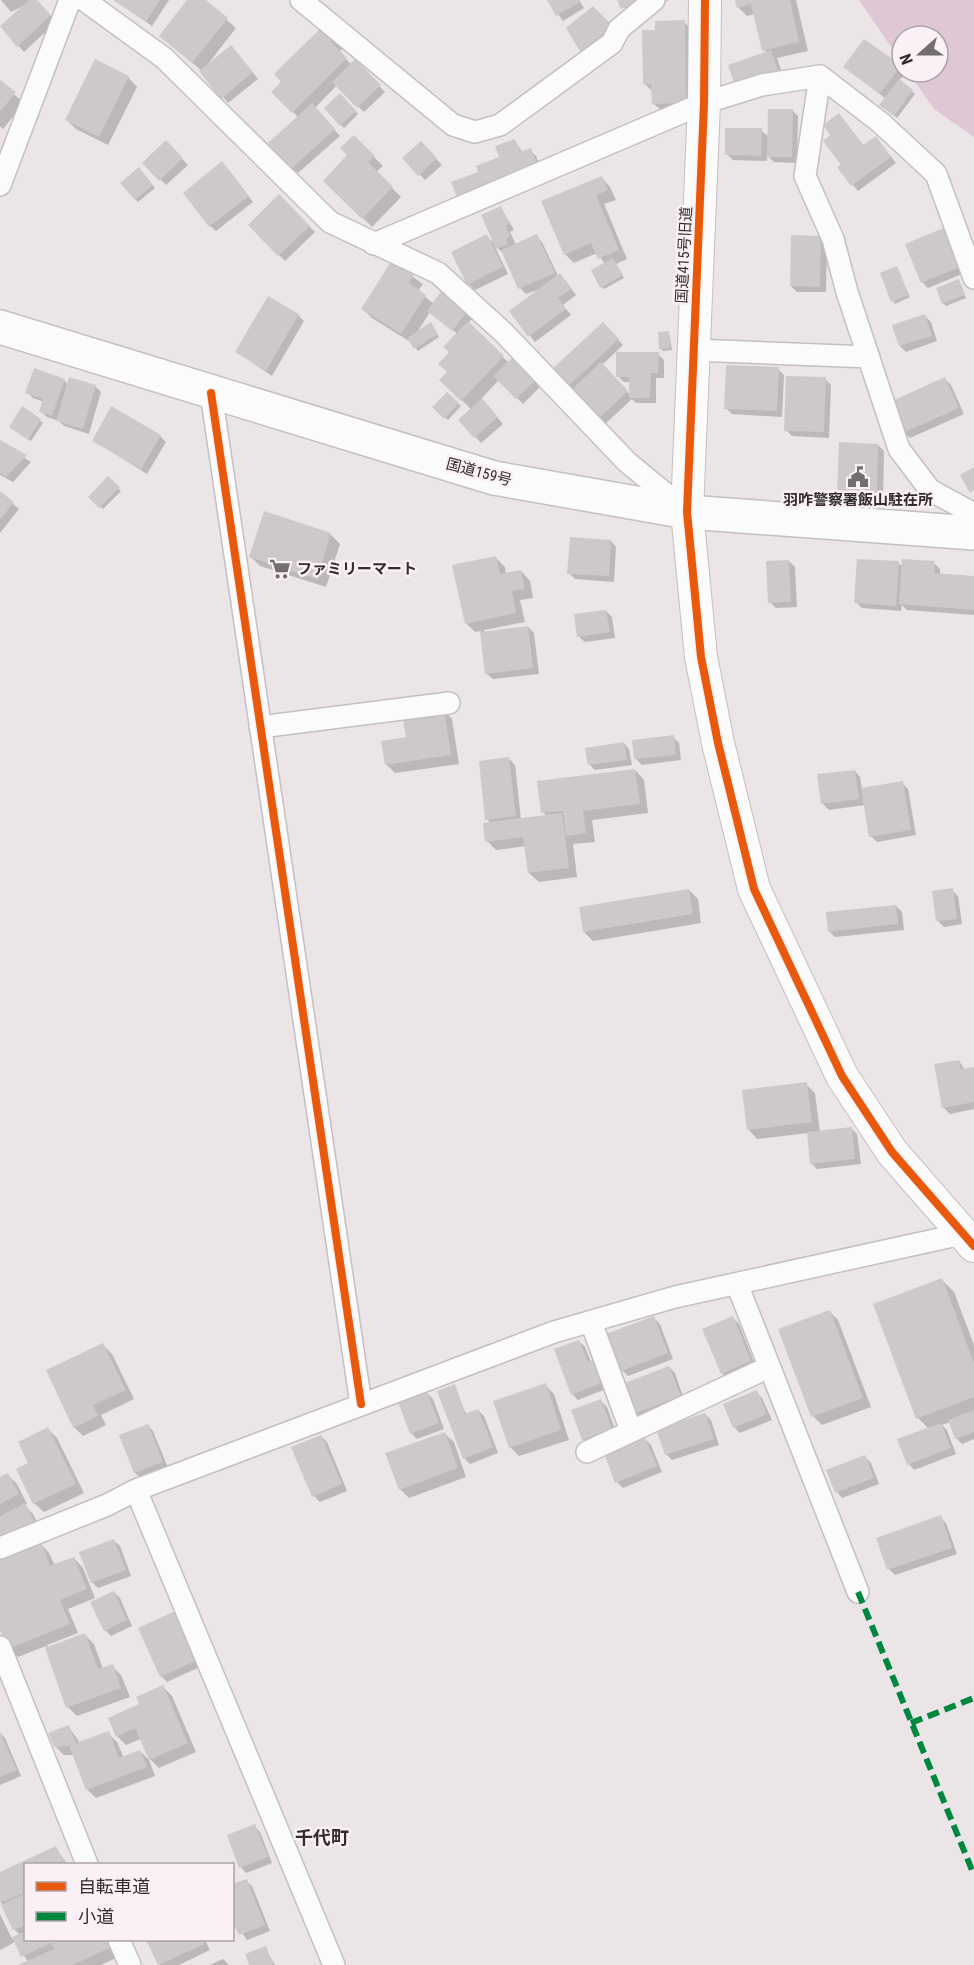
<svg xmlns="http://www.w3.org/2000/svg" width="974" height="1965" font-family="'Roboto Condensed','Noto Sans JP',sans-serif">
	<rect width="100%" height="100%" fill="#ebe5e8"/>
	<path fill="#e0c7d5" d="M859 0H974V137L934 109 908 72H938V36H902V63Z"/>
	<path fill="#0003" d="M1 0H35L56 22 24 52 1 27 25 5 11 12Z
		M169 0 152 26 116 1 117 0Z
		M189 0H204L236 28 208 64 237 53 258 79 228 103 202 71 161 36Z
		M548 0H579L584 8 563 21Z
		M619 0H669L632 17Z
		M736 0H796L808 51 777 58 784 79 743 94 766 53 755 14 747 16 738 7Z
		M684 22 693 31 694 112H663L653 103V92L644 83 656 32Z
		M326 25 346 45 339 52 351 64 355 61 385 92 364 112 337 85 315 108 340 136 298 173 292 168 298 117 273 92Z
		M568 28 618 33 588 58Z
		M864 41 900 67 902 72H906L899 81 915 94 897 118 884 108 886 99 845 67Z
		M96 61 128 77 137 87 108 145 76 129 67 120Z
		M0 82 24 103 3 129 0 126Z
		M340 95 358 114 344 128 326 108Z
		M792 110 798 116 797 163 774 162 767 155V161L733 160 727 154 761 130 769 137Z
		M839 115 864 146 881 144 896 163 858 191 839 168 843 165 832 135Z
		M354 137 383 166 376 172 401 197 372 227 325 181 349 155Z
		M514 140 523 153 530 150 536 156 543 175 480 173 501 158Z
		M166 142 188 165 166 185 144 163Z
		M421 143 442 165 425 180 404 158Z
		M139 169 155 188 138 202 122 183Z
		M228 169 253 202 216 231 210 226Z
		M601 177 610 187 616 200 604 204 627 259 616 264 624 278 604 289 602 287 605 264 597 253 574 263 565 254Z
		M279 196 315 232 285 261 250 225Z
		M501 208 514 230 510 232 516 245 536 236 542 242 558 276 566 281 576 295 563 305 571 315 535 342 530 336 540 289 526 294 520 288 504 254 494 245 508 274 475 290 469 284 486 236 496 245Z
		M945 229 967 272 928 288 922 282Z
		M821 238 827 243 826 292H797L791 286Z
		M392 262 423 284 418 291 434 304 443 291 474 316 468 324 509 363 542 385 523 404 499 380 481 399 503 424 481 443 460 420 472 410 441 380 449 373 451 352 459 335 430 312 416 334 433 327 439 337 418 351 412 343 372 318 363 309Z
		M896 268 910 297 895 304 893 301Z
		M958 281 966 298 946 306 943 303Z
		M298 315 304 321 272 376 237 352Z
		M925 316 931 322 937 341 906 352 900 346Z
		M603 324 623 345 602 365 630 395 631 382H624L618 376 658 354 664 360V378H656V403H636L632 399 603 426 552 371Z
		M669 333 672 350 663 351 660 348Z
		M778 369 784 375 782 417 732 414 726 408Z
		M825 379 831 385 829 438 792 436 786 430Z
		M945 379 951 385 964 414 910 438 904 432Z
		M64 380 68 385 95 386 101 392 89 434 64 426 59 421 47 417 41 411 44 402 33 398 27 392Z
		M447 394 461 406 448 420 434 407Z
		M23 408 43 423 31 441 13 429Z
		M160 436 166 442 147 474 93 440Z
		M0 442 31 462 13 482 0 475Z
		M878 445 884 451 883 502 845 501 839 495Z
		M108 478 121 491 103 509 90 497Z
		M0 493 19 509 0 533Z
		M265 513 331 535 340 544 326 587 260 566 251 557Z
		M611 541 616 547 614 582 575 579 569 573Z
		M496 558 505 567 506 575 521 571 530 581 533 598 520 600 525 622 484 630 485 633 528 627 534 633 539 674 493 679 487 674 481 631 475 632 466 623Z
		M789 561 795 567 797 607 776 608 770 602Z
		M898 563 903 567 934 563 940 569V575L974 578V615L907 610 902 605 901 611 862 608 856 602Z
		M606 611 612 617 615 638 585 642 579 637Z
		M443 710 452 719 459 764 395 773 386 764 407 739Z
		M673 737 679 743 681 760 642 765 636 759Z
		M624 743 629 749 632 765 595 770 589 764Z
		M509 759 515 765 521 820 547 816 543 812 635 770 644 780 648 813 592 820 595 842 573 844 577 877 539 882 529 873 526 846 496 850 487 841 491 824 487 819Z
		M855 771 860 777 862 789 902 783 908 789 916 835 877 842 871 836 865 805 829 810 823 804Z
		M689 890 698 899 701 923 593 941 584 932Z
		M952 890 958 896 962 924 944 927 938 921Z
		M896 906 902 912 904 930 835 937 829 931Z
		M959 1061 965 1070 974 1068V1109L950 1114 944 1108 936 1066Z
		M806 1084 815 1093 820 1132 851 1128 857 1134 861 1164 817 1169 811 1163 808 1133 757 1139 748 1129Z
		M942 1280 954 1292 974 1345V1439L962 1444 956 1438 950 1422 942 1425 947 1430 956 1454 914 1470 909 1464 929 1429 918 1418Z
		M829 1311 838 1320 871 1407 822 1425 813 1416Z
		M654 1318 660 1324 673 1359 628 1376 622 1370Z
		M733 1318 739 1324 756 1367 728 1379 722 1373Z
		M579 1341 585 1347 591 1362 611 1387 578 1400 572 1394Z
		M103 1345 112 1354 134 1399 101 1415 106 1425 83 1436 74 1427Z
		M669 1367 675 1373 685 1402 640 1419 635 1413Z
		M545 1385 554 1394 569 1440 519 1456 510 1447Z
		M455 1386 465 1412 467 1414 478 1410 484 1416 498 1453 470 1464 464 1458Z
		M756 1392 762 1398 772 1420 740 1433 735 1428 725 1405Z
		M427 1393 433 1399 444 1429 417 1439 411 1433Z
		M601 1401 607 1407 617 1435 589 1445 583 1439Z
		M705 1414 711 1420 719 1445 672 1460 666 1454Z
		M148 1425 153 1431 168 1468 141 1478 135 1473 121 1436Z
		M48 1429 57 1438 84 1493 44 1512 34 1503 18 1469 30 1464Z
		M444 1433 454 1442 466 1477 409 1498 400 1489Z
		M321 1436 327 1442 347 1491 320 1502 314 1496 293 1448Z
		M645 1439 651 1445 662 1472 623 1488 617 1482Z
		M865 1457 871 1463 879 1484 842 1498 837 1492Z
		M8 1475 17 1484 27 1504 24 1505 33 1514 43 1533 0 1554V1479Z
		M940 1517 946 1523 957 1554 895 1575 889 1569Z
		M114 1541 120 1546 131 1576 98 1588 92 1582Z
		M40 1543 49 1553 55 1566 74 1558 83 1568 95 1598 68 1609 78 1633 47 1645 48 1648 85 1635 94 1644 103 1669 112 1666 121 1675 130 1697 77 1716 68 1707 46 1646 18 1657 9 1648 0 1626V1560Z
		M114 1592 120 1598 132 1626 111 1636 105 1630Z
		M175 1613 202 1666 167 1682 161 1676Z
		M163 1687 172 1696 196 1752 159 1768 150 1759 141 1739 126 1745 117 1736 141 1705Z
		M68 1726 80 1743 108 1733 117 1742 124 1758 140 1751 149 1760 155 1776 96 1798 87 1789 74 1755H64L55 1746Z
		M0 1733 5 1738 21 1776 0 1785Z
		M254 1826 260 1832 272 1863 246 1873 241 1867Z
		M56 1848 67 1864H26V1940H110L118 1957 101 1965H22L28 1962 15 1942 0 1950V1914L12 1939 20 1935 14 1929 0 1900V1873Z
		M246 1881 252 1886 270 1931 247 1940 237 1926 232 1928V1886Z
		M148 1940H205L210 1950 179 1965H160Z
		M265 1948 275 1965H250Z
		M223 1959 229 1965H210Z"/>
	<path fill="#cdc8ca" d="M29 0H37L51 15 17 47 0 26Z
		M113 0H160L146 22Z
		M187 0H206L228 18 192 63 159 36Z
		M547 0H579L580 2 556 16Z
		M617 0H641L621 9Z
		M735 0H790L799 42 762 51 751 4 737 8Z
		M593 6 613 26 581 53 566 28Z
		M685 20 686 103 652 104 651 84H643L642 30H655V21Z
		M326 23 338 35 331 42 347 58 292 113 271 92 281 82 274 74Z
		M864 39 901 65 880 94 843 67Z
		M231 45 253 72 221 99 199 71Z
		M771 50 779 73 736 89 728 65Z
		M95 59 129 76 99 137 65 120Z
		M355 59 381 85 357 108 332 82Z
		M899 79 913 90 894 116 879 105Z
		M0 80 16 92 0 112Z
		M340 93 356 111 340 126 324 108Z
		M312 103 335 129 291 169 268 143Z
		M768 109H793L792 157H767Z
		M839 113 863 145 876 136 891 157 851 186 837 167 841 165 823 141 830 135 823 125Z
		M725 128H762L761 156 725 155Z
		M354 135 375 156 368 162 393 187 362 219 323 181 347 155 340 148Z
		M515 139 520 152 531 148 539 169 458 200 451 182 478 172 476 166 499 157 495 146Z
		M166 140 183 158 159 181 142 163Z
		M421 141 437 158 418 176 402 158Z
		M222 161 249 196 209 227 183 193Z
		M139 167 153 185 135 200 120 183Z
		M602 176 608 190 596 195 619 250 598 259 591 243 564 255 541 201Z
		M279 194 310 226 278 256 248 225Z
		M501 206 509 224 506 226 510 237 506 239 508 244 496 249 481 215Z
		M946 227 962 266 921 283 905 244Z
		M487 234 503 267 467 285 451 252Z
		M537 234 555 273 518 289 501 250Z
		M791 235 821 236 820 287 790 286Z
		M613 258 623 275 600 288 591 270Z
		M392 260 414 274 409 283 426 295 401 334 361 309Z
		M897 266 909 295 891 302 880 273Z
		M560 273 571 289 558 298 566 309 528 337 509 311Z
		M959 279 965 295 942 304 936 288Z
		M443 289 469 309 452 331 427 311Z
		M268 296 299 314 266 371 235 352Z
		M925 314 932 336 899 346 892 325Z
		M468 321 504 356 461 401 439 380 447 372 438 364 449 352 443 347Z
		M431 322 438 334 414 349 407 338Z
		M603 322 619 339 566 388 550 371Z
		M669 331 670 348 659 349 658 332Z
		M616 352H659L658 373H651L650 398H629V377H616Z
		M515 355 538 378 516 399 493 376Z
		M601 362 628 391 596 421 569 392Z
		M726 365 779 367 777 411 724 409Z
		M34 368 65 379 52 416 39 412 43 399 25 393Z
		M786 376 826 377 824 432 784 431Z
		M69 377 96 385 83 429 56 421Z
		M945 377 959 408 903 433 890 402Z
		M447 392 459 403 444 419 432 407Z
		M482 398 498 417 474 438 458 420Z
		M22 406 41 419 28 440 9 427Z
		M111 406 161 435 141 469 92 441Z
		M0 440 27 455 6 477 0 473Z
		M839 442 878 444 877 497 837 496Z
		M974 467V490L970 493 960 475Z
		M108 476 120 487 99 508 88 497Z
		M0 491 14 502 0 520Z
		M264 511 331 533 317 579 249 557Z
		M570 537 611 540 609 576 567 574Z
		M496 556 500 574 521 570 525 589 512 591 516 613 465 624 452 565Z
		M857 559 899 561 896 606 854 603Z
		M902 559 935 561 934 573 974 576V610L899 604Z
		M789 560 791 602 768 603 766 561Z
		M606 610 610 632 577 637 574 614Z
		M528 626 533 668 485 674 480 632Z
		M444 709 451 755 385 765 381 741 406 737 402 715Z
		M674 735 676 755 634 759 632 740Z
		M624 742 627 760 588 765 585 748Z
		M509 757 516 816 485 820 479 761Z
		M635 769 640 804 583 811 586 833 566 836 563 811 541 813 537 781Z
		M855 770 859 799 821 804 817 774Z
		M903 781 911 830 869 837 861 788Z
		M562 813 569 868 528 873 523 837 485 842 483 823Z
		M953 888 957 919 936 921 932 891Z
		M689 889 693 914 583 932 579 907Z
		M896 905 898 924 828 932 826 912Z
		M959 1060 961 1069 974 1067V1102L942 1108 934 1064Z
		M807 1082 812 1122 747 1130 742 1090Z
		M852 1127 855 1159 810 1164 807 1132Z
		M942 1278 974 1363V1397L916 1419 873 1304Z
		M830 1310 863 1398 811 1417 778 1329Z
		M654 1316 668 1353 621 1371 606 1334Z
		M733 1316 751 1361 721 1374 702 1329Z
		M579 1340 588 1362 598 1358 606 1381 571 1395 554 1349Z
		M103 1343 126 1390 93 1405 98 1416 73 1428 46 1370Z
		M669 1366 681 1396 633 1414 622 1384Z
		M546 1383 561 1430 509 1448 493 1401Z
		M455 1384 465 1414 478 1409 493 1447 463 1459 437 1391Z
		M757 1390 767 1414 733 1428 723 1404Z
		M427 1392 439 1423 410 1434 398 1402Z
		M601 1399 612 1429 582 1440 571 1410Z
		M974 1410V1432L955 1439 948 1420Z
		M705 1413 714 1439 665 1455 656 1429Z
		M941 1423 951 1448 907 1465 897 1439Z
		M148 1424 163 1462 134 1473 119 1435Z
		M48 1427 76 1484 33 1504 16 1469 28 1463 18 1442Z
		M445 1432 458 1468 399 1490 385 1453Z
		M321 1435 342 1484 312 1497 291 1447Z
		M645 1437 657 1466 615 1483 604 1453Z
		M865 1455 874 1478 835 1493 826 1470Z
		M8 1473 19 1494 0 1504V1477Z
		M25 1503 35 1523 0 1541V1516Z
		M941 1515 952 1548 887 1570 876 1538Z
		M114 1539 126 1570 91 1583 79 1552Z
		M41 1542 50 1566 74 1557 87 1589 60 1600 70 1624 8 1649 0 1630V1558Z
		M114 1591 127 1620 104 1631 90 1602Z
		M175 1611 197 1660 160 1677 138 1628Z
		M85 1633 98 1669 113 1664 121 1688 66 1708 45 1648Z
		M163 1685 188 1743 149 1760 135 1728 116 1737 108 1718 139 1704 136 1697Z
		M69 1725 76 1743 109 1731 119 1758 140 1750 147 1767 86 1790 69 1746 54 1747 48 1733Z
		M0 1732 17 1770 0 1777Z
		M255 1824 268 1857 239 1868 227 1835Z
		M56 1846 65 1864H26V1892L0 1903V1872Z
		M247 1879 265 1925 239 1935 232 1920V1884Z
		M26 1893V1925L13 1930 1 1905Z
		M26 1931V1940H106L110 1948 72 1965H18L54 1949 51 1943 21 1957 12 1937Z
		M146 1940H203L205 1944 158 1965Z
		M266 1946 273 1965H249L245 1954Z"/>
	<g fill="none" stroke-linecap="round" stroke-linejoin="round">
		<defs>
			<path id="street" d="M84 0 164 58 330 222 438 273 504 333 627 462 683 508
				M301 0 453 125 475 132 500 125 612 43 619 29 654 0
				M820 76 805 176 833 239 847 292 899 449 930 490 974 514
				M0 185 70 0
				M374 244 704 103 762 85 820 76 881 123 936 174 974 278
				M693 350 869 357
				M211 393 361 1404
				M260 727 449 703
				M737 1284 858 1592
				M591 1322 631 1431
				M587 1452 769 1367
				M136 1490 334 1965
				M0 1548 107 1505 136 1490 554 1332 675 1297 962 1234
				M0 1647 87 1864
				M119 1940 130 1965"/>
			<path id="secondary" d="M705 0 704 103 687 512 701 657 718 743 754 889 842 1076 892 1152 974 1246"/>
			<path id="highway" d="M0 327 494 478 687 512 974 533"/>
		</defs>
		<use href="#street" stroke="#c4bfc2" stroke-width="24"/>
		<use href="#secondary" stroke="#c4bfc2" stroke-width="34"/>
		<use href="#highway" stroke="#c4bfc2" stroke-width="36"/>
		<use href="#street" stroke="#fcfbfc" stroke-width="21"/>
		<use href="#secondary" stroke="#fcfbfc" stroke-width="32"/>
		<use href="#highway" stroke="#fcfbfc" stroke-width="33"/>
		<path stroke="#00873e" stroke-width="6" stroke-dasharray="12 6" stroke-linecap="butt" d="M858 1592 974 1875
			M911 1723 974 1698"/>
		<defs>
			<path id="cycleway" d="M705 0 704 103 687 512 701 657 718 743 754 889 842 1076 892 1152 974 1246
				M211 393 361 1404"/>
		</defs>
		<use href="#cycleway" stroke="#faf0f5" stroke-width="11"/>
		<use href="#cycleway" stroke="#e8590c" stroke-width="8"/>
	</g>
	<defs>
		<symbol id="civic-bare" viewBox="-9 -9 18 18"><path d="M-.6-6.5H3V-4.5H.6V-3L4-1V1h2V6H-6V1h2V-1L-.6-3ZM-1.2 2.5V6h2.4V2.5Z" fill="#726d70" stroke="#faf0f5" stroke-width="2.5" paint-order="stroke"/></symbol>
		<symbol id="supermarket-bare" viewBox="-9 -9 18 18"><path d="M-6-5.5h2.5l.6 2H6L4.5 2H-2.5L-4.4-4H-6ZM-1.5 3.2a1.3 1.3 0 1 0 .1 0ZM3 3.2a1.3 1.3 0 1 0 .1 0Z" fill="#726d70" stroke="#faf0f5" stroke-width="2.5" paint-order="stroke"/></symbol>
	</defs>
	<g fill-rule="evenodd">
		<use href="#civic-bare" x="843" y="462" width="30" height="30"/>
		<use href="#supermarket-bare" x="265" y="554" width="30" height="30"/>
	</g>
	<g text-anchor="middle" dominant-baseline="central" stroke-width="5" stroke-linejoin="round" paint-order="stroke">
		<g font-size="15" fill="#312d2f" stroke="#faf0f5">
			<text transform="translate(684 255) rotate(-87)">国道415号旧道</text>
			<text transform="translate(479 472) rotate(15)">国道159号</text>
		</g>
		<g font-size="15" font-weight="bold" fill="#312d2f" stroke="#faf0f5">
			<text x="858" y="500">羽咋警察署飯山駐在所</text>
			<text x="297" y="569" text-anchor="start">ファミリーマート</text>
		</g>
		<g font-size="18" font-weight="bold" fill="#312d2f" stroke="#faf0f5">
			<text x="322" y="1837">千代町</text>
		</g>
	</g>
	<rect x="24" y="1863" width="210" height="78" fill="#faf0f5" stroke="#aaa2a6" stroke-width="1.5"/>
	<rect x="36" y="1882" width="30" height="9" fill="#e8590c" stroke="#aaa2a6" stroke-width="1.5"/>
	<text x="78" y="1893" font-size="18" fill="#312d2f">自転車道</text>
	<rect x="36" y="1912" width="30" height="9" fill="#00873e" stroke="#aaa2a6" stroke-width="1.5"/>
	<text x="78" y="1923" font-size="18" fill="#312d2f">小道</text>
	<g transform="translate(920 54) rotate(249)"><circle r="28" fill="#faf0f5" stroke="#aaa2a6" stroke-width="1.5"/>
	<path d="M0-4.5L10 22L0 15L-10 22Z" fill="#726d70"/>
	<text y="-9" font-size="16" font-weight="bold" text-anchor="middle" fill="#312d2f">N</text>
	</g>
</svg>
